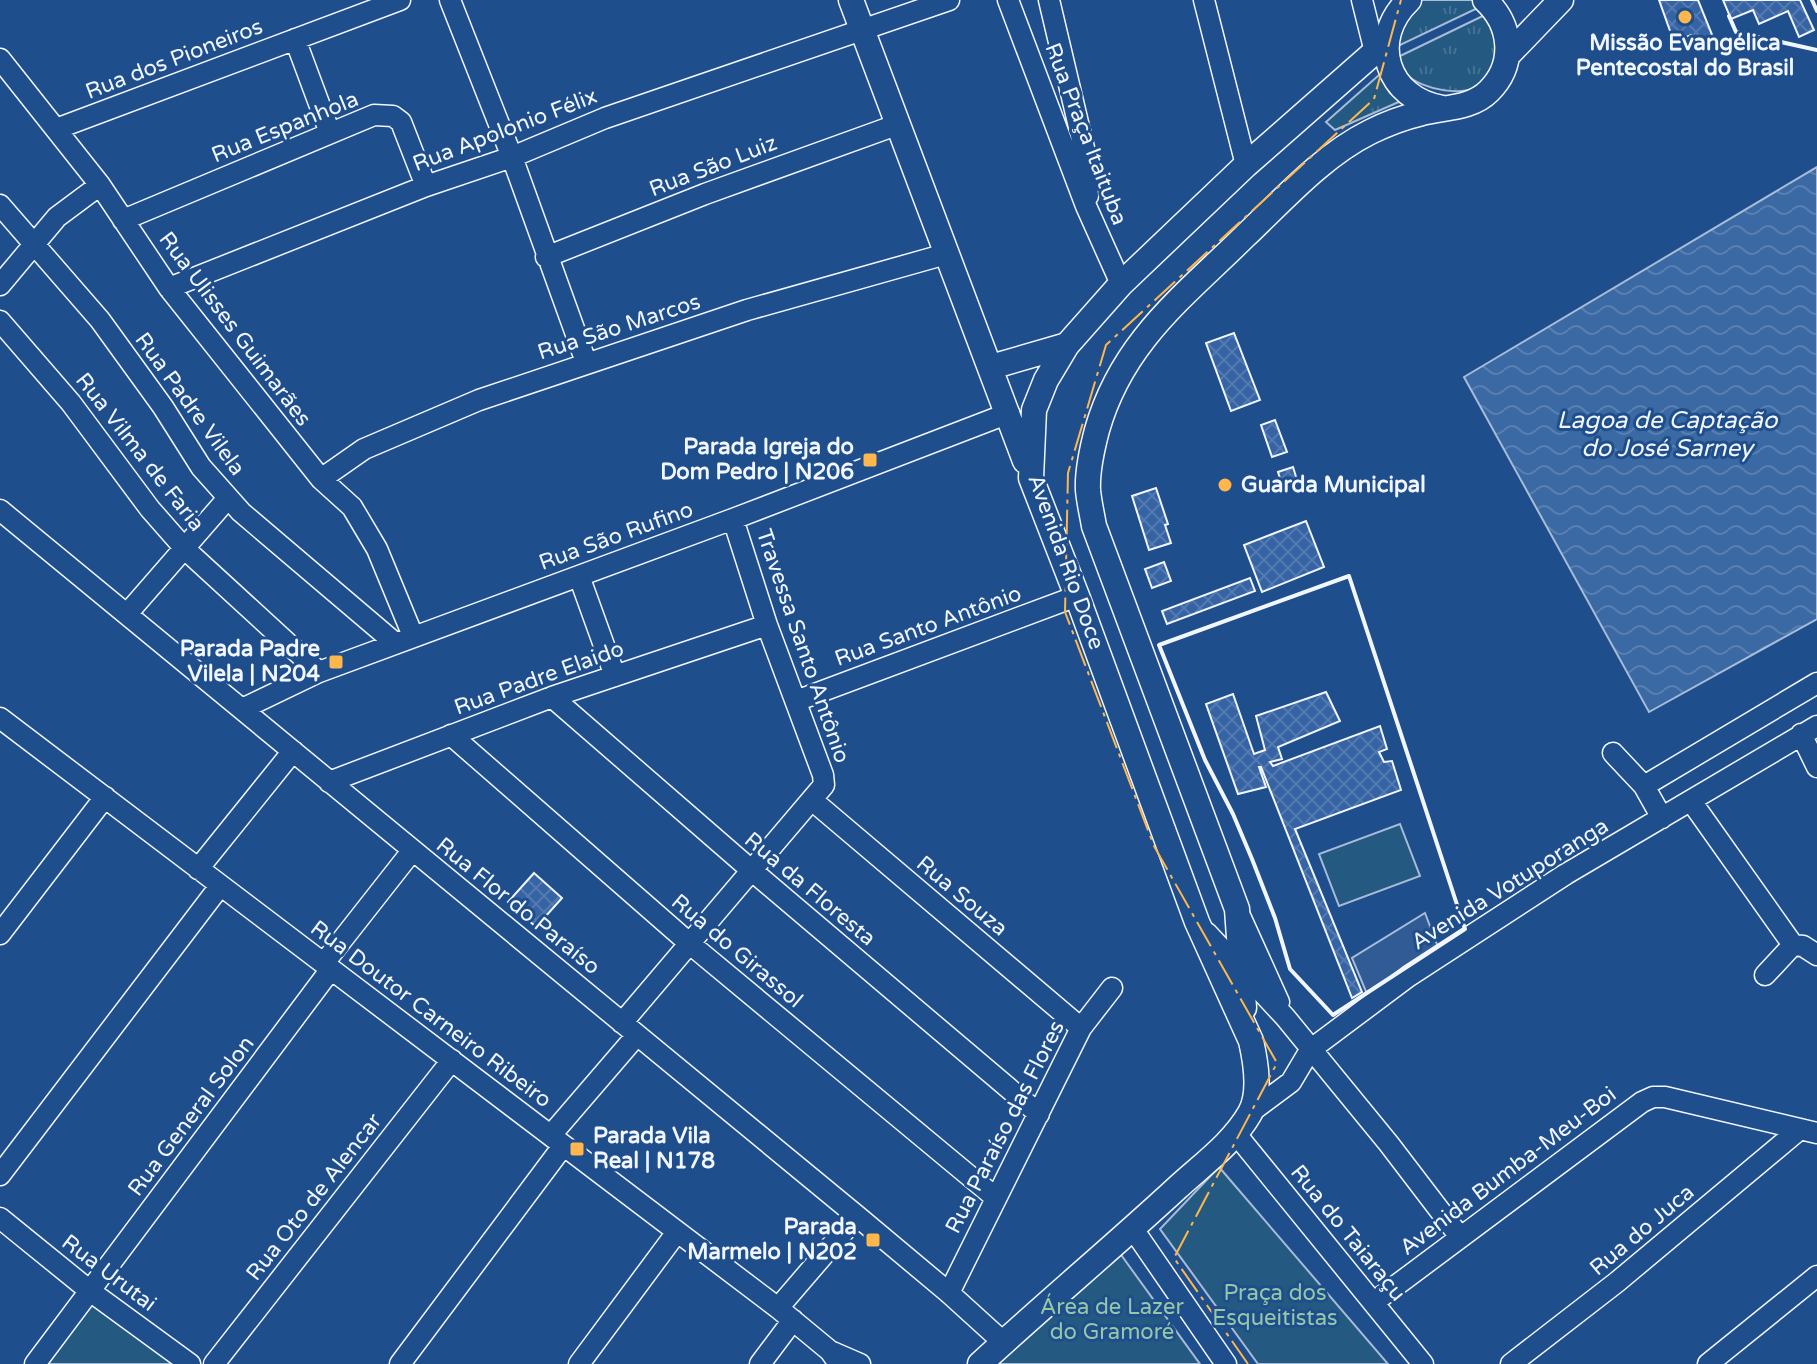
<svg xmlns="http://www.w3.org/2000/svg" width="1817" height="1364" font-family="'Varela Round',sans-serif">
	<defs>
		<pattern id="grass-tufts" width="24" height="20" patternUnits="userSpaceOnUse" patternTransform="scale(2)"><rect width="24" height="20" fill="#245a82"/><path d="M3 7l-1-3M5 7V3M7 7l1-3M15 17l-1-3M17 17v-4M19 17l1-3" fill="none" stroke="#447295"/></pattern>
		<pattern id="water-waves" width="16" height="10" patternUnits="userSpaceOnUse" patternTransform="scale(2)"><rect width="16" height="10" fill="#3b69a3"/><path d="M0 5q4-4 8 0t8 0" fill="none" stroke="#587fb1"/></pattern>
		<pattern id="building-cross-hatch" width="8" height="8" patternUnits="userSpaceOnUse" patternTransform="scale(2)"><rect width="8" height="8" fill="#3563a3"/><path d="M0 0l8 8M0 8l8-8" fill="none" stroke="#537ab1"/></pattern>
	</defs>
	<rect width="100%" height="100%" fill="#1f4e8c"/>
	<path fill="url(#grass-tufts)" stroke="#a8bbd7" stroke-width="2" d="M1416 0H1478L1484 5 1396 47V33Z
		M1491 12 1502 48C1497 57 1492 74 1484 82 1468 99 1421 90 1406 74 1403 70 1401 62 1398 57Z
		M1379 75 1390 93 1401 101 1335 130 1326 122Z"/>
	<path fill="#245a82" stroke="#a8bbd7" stroke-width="2" d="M1400 824 1420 876 1339 906 1319 854Z
		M1219 1167 1388 1364H1258L1160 1229Z
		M1119 1252 1200 1364H995Z
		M94 1301 186 1364H46Z"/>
	<path fill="#305b95" stroke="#a8bbd7" stroke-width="2" d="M1425 913 1438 947 1367 994 1352 958Z"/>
	<path fill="url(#water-waves)" stroke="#a8bbd7" stroke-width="2" d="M1817 167V619L1649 712 1464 377Z"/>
	<path fill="url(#building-cross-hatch)" stroke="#f2f6ff" stroke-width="2" d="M1659 0H1698L1715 42 1696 47 1691 35 1674 42Z
		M1723 0H1800L1814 30 1799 37 1788 11 1759 24 1753 10 1731 19Z
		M1234 333 1260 400 1231 411 1206 343Z
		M1275 420 1287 452 1272 457 1261 425Z
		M1293 467 1297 480 1282 485 1278 472Z
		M1156 488 1168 524 1165 525 1171 543 1149 550 1132 496Z
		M1306 521 1324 567 1262 592 1244 545Z
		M1164 562 1171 581 1152 588 1145 569Z
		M1250 578 1255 591 1167 624 1162 611Z
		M1326 692 1340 721 1278 747 1282 759 1270 762 1273 766 1380 726 1387 749 1379 752 1384 762 1392 761 1401 790 1295 829 1362 992 1352 998 1261 767H1259L1266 787 1238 794 1206 704 1233 694 1254 754 1265 750 1256 716Z
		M534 873 562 898 536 927 508 902Z"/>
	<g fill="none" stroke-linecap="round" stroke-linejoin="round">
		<defs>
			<path id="minor" d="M450 0 512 157 586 362
				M1008 0 1086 206 1121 284
				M1049 0 1084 148 1088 196
				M1204 0 1246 165
				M1362 0 1375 52
				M295 39 330 133
				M0 59 100 185 169 288 321 479 352 507 377 549 413 636
				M56 129 400 0
				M0 205 100 320 163 407 201 467 241 512 395 643
				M123 220 374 115 393 116 401 122 426 186
				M546 257 705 194 899 124
				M0 285 57 217 100 185
				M169 288 426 186 512 157 605 118 949 0
				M0 321 71 403 150 509 186 550 319 672
				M321 479 364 449 479 400 747 310 946 254
				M0 510 857 1216 949 1293 1003 1342
				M579 576 615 676
				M127 614 228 498
				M552 697 750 869 1039 1114
				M796 701 1077 596
				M242 709 319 672 733 519 1009 413
				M0 718 778 1308 830 1351 839 1364
				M1801 734 1817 767
				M451 735 689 943 996 1198
				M1613 753 1644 786 1662 818
				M329 782 552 697 767 625
				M1644 786 1817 683
				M812 800 1081 1028
				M1691 801 1793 945 1803 946 1817 955
				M198 869 293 751
				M1241 918 1279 1002
				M1207 933 1285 1017 1389 1144 1460 1237
				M0 934 105 797
				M324 963 412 851
				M1765 975 1793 945
				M622 1023 824 785 823 775 767 625 733 519
				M1252 1111 1291 1082 1310 1050 1409 976 1566 874 1817 726
				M1236 1134 1423 1364
				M551 1135 637 1035
				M0 1175 220 886
				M0 1218 90 1291 190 1364
				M1133 1229 1226 1364
				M949 1293 1081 1028 1112 988
				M1374 1302 1642 1102 1653 1097H1665L1817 1133
				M778 1308 857 1216
				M830 1351 860 1364
				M35 1364 331 969
				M214 1364 452 1060
				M400 1364 563 1146
				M579 1364 677 1232
				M760 1364 793 1320
				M1511 1364 1617 1282 1800 1129
				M1708 1364 1817 1276"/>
			<path id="major" d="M851 0 1025 461
				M1409 0C1368 39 1386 99 1443 108
				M1507 56 1561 0
				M991 367 1067 345
				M1244 1008 1237 909 1094 526C1092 514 1089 502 1088 490 1087 471 1092 449 1097 430 1122 342 1183 297 1245 236 1284 199 1322 156 1370 132 1386 124 1405 117 1422 113 1445 107 1471 109 1489 91 1516 64 1512 25 1485 0
				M980 1364C1045 1304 1112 1248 1177 1188 1202 1165 1233 1143 1250 1113 1261 1093 1256 1063 1251 1041L1197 922 1077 596 1031 478 1034 410 1046 380 1067 345 1121 284 1246 165 1386 42"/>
		</defs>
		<use href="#minor" stroke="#f2f6ff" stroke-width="23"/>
		<use href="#major" stroke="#f2f6ff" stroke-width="27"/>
		<use href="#minor" stroke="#1f4e8c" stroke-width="20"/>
		<use href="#major" stroke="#1f4e8c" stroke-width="24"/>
		<path stroke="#f2f6ff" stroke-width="4" d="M1812 0 1817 11
			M1729 16 1736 32 1817 50
			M1349 576 1465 929 1333 1015 1290 969 1275 918 1252 859 1233 814 1205 760 1159 645Z"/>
		<path stroke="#ffb74d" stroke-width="2" stroke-dasharray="28 6 4 6" stroke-linecap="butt" d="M1248 1364 1174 1258 1277 1063 1154 846 1065 612 1068 473 1106 345 1374 99 1401 0"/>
	</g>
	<g fill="#ffb74d" stroke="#1f4e8c" stroke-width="3">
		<circle cx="1685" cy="17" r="8"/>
		<rect x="862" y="452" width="16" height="16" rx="4"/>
		<circle cx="1225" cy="485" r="8"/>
		<rect x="328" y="654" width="16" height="16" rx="4"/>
		<rect x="569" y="1141" width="16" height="16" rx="4"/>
		<rect x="865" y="1232" width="16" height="16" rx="4"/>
	</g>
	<g text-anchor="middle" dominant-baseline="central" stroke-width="6" stroke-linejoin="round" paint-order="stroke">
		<g font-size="22" font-weight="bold" fill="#f2f6ff" stroke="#1f4e8c" text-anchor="end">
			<text x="1685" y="43" text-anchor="middle">Missão Evangélica<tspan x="1685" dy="25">Pentecostal do Brasil</tspan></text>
			<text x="854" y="447">Parada Igreja do<tspan x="854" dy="25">Dom Pedro | N206</tspan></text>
			<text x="1241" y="485" text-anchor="start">Guarda Municipal</text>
			<text x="320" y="649">Parada Padre<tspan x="320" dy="25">Vilela | N204</tspan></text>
			<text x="593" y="1136" text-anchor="start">Parada Vila<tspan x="593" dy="25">Real | N178</tspan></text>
			<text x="857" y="1227">Parada<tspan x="857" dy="25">Marmelo | N202</tspan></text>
		</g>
		<g font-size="22" fill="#f2f6ff" stroke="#1f4e8c">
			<text transform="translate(174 59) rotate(-21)">Rua dos Pioneiros</text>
			<text transform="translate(285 127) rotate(-22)">Rua Espanhola</text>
			<text transform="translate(505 130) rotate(-21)">Rua Apolonio Félix</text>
			<text transform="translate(1086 134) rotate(69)">Rua Praça Itaituba</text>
			<text transform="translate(713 166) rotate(-21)">Rua São Luiz</text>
			<text transform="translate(619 327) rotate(-18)">Rua São Marcos</text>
			<text transform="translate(235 329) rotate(53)">Rua Ulisses Guimarães</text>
			<text transform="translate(190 404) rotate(54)">Rua Padre Vilela</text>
			<text transform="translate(140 452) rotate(52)">Rua Vilma de Faria</text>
			<text transform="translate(616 536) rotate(-20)">Rua São Rufino</text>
			<text transform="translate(1066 562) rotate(70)">Avenida Rio Doce</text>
			<text transform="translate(928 626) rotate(-20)">Rua Santo Antônio</text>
			<text transform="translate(803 646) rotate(71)">Travessa Santo Antônio</text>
			<text transform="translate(539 678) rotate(-20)">Rua Padre Elaido</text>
			<text transform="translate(1510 884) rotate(-32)">Avenida Votuporanga</text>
			<text transform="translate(810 889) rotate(40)">Rua da Floresta</text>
			<text transform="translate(962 896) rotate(40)">Rua Souza</text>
			<text transform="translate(518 906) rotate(39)">Rua Flor do Paraíso</text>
			<text transform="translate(737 951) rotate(40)">Rua do Girassol</text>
			<text transform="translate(431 1014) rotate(37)">Rua Doutor Carneiro Ribeiro</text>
			<text transform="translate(191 1116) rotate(-53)">Rua General Solon</text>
			<text transform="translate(1005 1127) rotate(-63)">Rua Paraíso das Flores</text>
			<text transform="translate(1508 1171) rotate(-37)">Avenida Bumba-Meu-Boi</text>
			<text transform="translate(314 1197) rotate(-52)">Rua Oto de Alencar</text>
			<text transform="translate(1642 1230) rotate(-40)">Rua do Juca</text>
			<text transform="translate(1348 1233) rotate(51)">Rua do Taiaraçu</text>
			<text transform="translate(109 1273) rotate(37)">Rua Urutai</text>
		</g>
		<g font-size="22" fill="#97c8a6" stroke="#1f4e8c">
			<text x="1275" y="1293">Praça dos<tspan x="1275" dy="25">Esqueitistas</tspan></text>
			<text x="1112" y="1307">Área de Lazer<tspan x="1112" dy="25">do Gramoré</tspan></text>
		</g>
		<g font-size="24" font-style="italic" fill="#f2f6ff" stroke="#1f4e8c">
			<text x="1667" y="420">Lagoa de Captação<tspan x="1667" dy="28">do José Sarney</tspan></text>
		</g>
	</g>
</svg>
